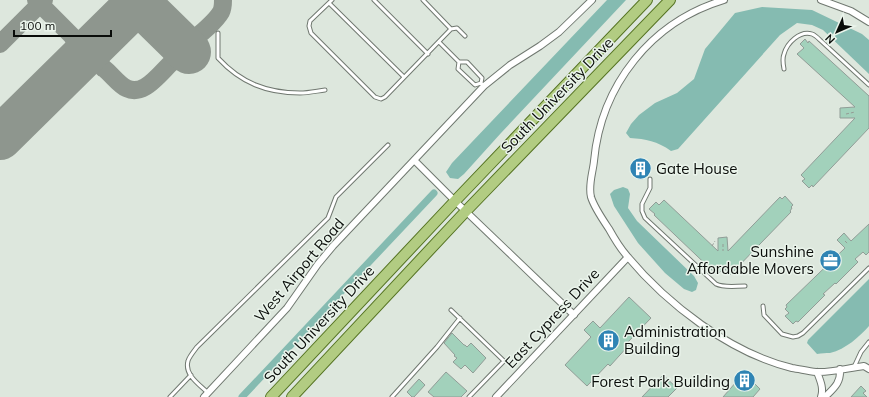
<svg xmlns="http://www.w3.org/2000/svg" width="869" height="397" font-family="Mulish,sans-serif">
	<rect width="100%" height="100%" fill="#dde7dd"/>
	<path fill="#85bbb1" d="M607 0H626L501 133 464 174 458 179 450 178 446 172 452 163Z
		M762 7 812 10 862 34 869 40V74L823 30 812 25 797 23 780 35 678 149 671 151C657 141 646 139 630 138L626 133 631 124 639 115 655 103 677 93 694 79 705 49 735 13Z
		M623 187 628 189 630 194 628 208 637 221 694 276 698 283 696 290 692 292 684 289 665 273 638 243 614 206 610 194 614 190Z
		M869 279V326C859 337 846 349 830 353 826 353 822 353 817 354L807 343 808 340Z"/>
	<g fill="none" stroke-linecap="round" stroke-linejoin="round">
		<path stroke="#85bbb1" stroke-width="7" d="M242 397 434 193"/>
		<path stroke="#8e968e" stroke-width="18" d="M36 0 72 36C79 46 80 55 74 65
			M172 35C178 39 186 41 193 38 200 36 217 19 221 12 223 8 223 4 223 0
			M101 38C96 49 96 58 103 68
			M0 44 44 0
			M74 65C110 47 115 104 145 87 153 83 164 70 170 64 178 55 177 45 172 35
			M0 117C24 107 44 91 64 75"/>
		<path stroke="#8e968e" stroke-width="44" d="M136 0 189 52
			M0 138 140 0"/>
	</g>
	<path fill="#a2d1bb" stroke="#919d97" d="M805 39 808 43 809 41 869 96V128L813 187 812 185 809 188 802 181 805 179 801 175 855 118H840V108L855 107 797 54 804 48 800 44Z
		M785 196 793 205 791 207 792 208 790 211 791 212 730 275 724 268 717 275 654 215 655 214 649 209 656 202 659 205 664 200 718 251V238L727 237 728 251 780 197 782 199Z
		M869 224V252L866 255 863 252 855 259 858 262 836 284 835 283 823 294 825 295 798 322 796 321 793 324 785 316 789 313 785 309 787 307 786 305 845 248 837 240 844 233 851 241Z
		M629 297 651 318 627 343 629 345 610 366 608 364 587 386 565 365 591 337 584 330 593 321 600 328Z
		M452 333 464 345H465L467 347 471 343 486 358 473 373 465 365 461 369 453 362 457 358 454 356 455 355 444 343Z
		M446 372 467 391 461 397H434L428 392Z
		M744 373 760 389 753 397H723Z
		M663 375 677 388 668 397H642Z
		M419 379 425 385 414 397H412L407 392Z
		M861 386 866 391 863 393 867 397H851Z"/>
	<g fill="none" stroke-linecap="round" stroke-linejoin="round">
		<defs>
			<path id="service" d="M332 0 310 21 309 26 311 33 375 97 381 99 385 97 451 29 423 0
				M374 0 428 54
				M329 3 404 77
				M451 29 457 28 465 36
				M218 33V58C241 83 267 93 300 93 308 93 317 91 325 90
				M439 42 459 62H467L482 78 481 83 484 86
				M459 62 458 69 475 85 481 83
				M784 69C783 64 782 59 784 54 787 43 800 30 812 34 815 35 818 38 820 40L869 85
				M650 179V188L642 204V211L645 218 716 284C724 288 735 286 745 286
				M763 306 764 315 782 334 793 337 798 336 803 333 869 268
				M451 310 504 361 469 397
				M854 367 861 352 869 342
				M208 393C200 385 184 375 188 361 189 357 194 351 197 347L328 218 336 197 388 145
				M170 397 191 375
				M392 397 437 347 460 318"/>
			<path id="minor" d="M724 0C651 22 601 85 594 161 593 172 588 185 591 197 594 207 603 220 609 229 614 238 620 248 627 256 667 304 730 353 792 368 799 369 808 371 816 372 831 373 848 368 864 366L869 369
				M821 0 851 11 869 22
				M414 160 455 201 574 315
				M817 372C820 380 824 388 821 397
				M204 397 287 308 318 264 333 246 484 86 510 65 540 46 559 32 592 0
				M496 397 628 257
				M825 397C834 388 841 383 840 369"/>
			<path id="primary" d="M271 397 455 201 647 0
				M292 397 466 211 670 0"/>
		</defs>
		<use href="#service" stroke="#707870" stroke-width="5"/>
		<use href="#minor" stroke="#707870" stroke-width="8"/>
		<use href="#primary" stroke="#557322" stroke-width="12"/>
		<path stroke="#949b94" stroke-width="1" stroke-dasharray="3 2" stroke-linecap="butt" d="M846 114 855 112
			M845 241 848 244
			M723 244V251
			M712 246 715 241"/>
		<use href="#service" stroke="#fff" stroke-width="3"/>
		<use href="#minor" stroke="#fff" stroke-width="6"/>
		<use href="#primary" stroke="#b2cc82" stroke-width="10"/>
	</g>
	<defs>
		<symbol id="building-disc" viewBox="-11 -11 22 22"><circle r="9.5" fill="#2f84b4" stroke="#eaf4eb"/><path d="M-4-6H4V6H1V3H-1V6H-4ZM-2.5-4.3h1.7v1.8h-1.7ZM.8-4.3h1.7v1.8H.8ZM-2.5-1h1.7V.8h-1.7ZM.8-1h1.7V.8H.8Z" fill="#fff"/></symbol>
		<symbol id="office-disc" viewBox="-11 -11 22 22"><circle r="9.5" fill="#2f84b4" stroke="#eaf4eb"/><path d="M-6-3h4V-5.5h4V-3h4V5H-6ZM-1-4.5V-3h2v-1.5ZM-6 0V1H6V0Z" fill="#fff"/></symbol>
	</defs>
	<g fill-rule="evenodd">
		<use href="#building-disc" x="628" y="156" width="25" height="25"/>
		<use href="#office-disc" x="818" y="248" width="25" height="25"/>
		<use href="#building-disc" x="596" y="328" width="25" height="25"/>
		<use href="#building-disc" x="732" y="368" width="25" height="25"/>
	</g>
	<g text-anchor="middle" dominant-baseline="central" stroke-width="3" stroke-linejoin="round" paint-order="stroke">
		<g font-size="15" fill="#090c09" stroke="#eaf4eb">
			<text transform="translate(557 95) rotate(-46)">South University Drive</text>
			<text transform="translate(299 270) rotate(-50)">West Airport Road</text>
			<text transform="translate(552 318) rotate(-47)">East Cypress Drive</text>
			<text transform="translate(319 324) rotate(-47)">South University Drive</text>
		</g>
		<g font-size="15" fill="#090c09" stroke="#eaf4eb" text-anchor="start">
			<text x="656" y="168">Gate House</text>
			<text x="814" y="251" text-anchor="end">Sunshine<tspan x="814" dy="17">Affordable Movers</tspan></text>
			<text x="624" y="331">Administration<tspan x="624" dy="17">Building</tspan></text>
			<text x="730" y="381" text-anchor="end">Forest Park Building</text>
		</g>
	</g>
	<g transform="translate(837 32) rotate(225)" stroke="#eaf4eb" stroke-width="3" paint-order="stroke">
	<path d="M0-3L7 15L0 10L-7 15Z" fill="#090c09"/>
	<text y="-6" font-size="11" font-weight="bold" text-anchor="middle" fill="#090c09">N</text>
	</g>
	<path d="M14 30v6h97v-6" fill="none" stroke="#090c09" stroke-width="2"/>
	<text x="20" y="30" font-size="12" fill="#090c09" stroke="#eaf4eb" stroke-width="3" paint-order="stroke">100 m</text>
</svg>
